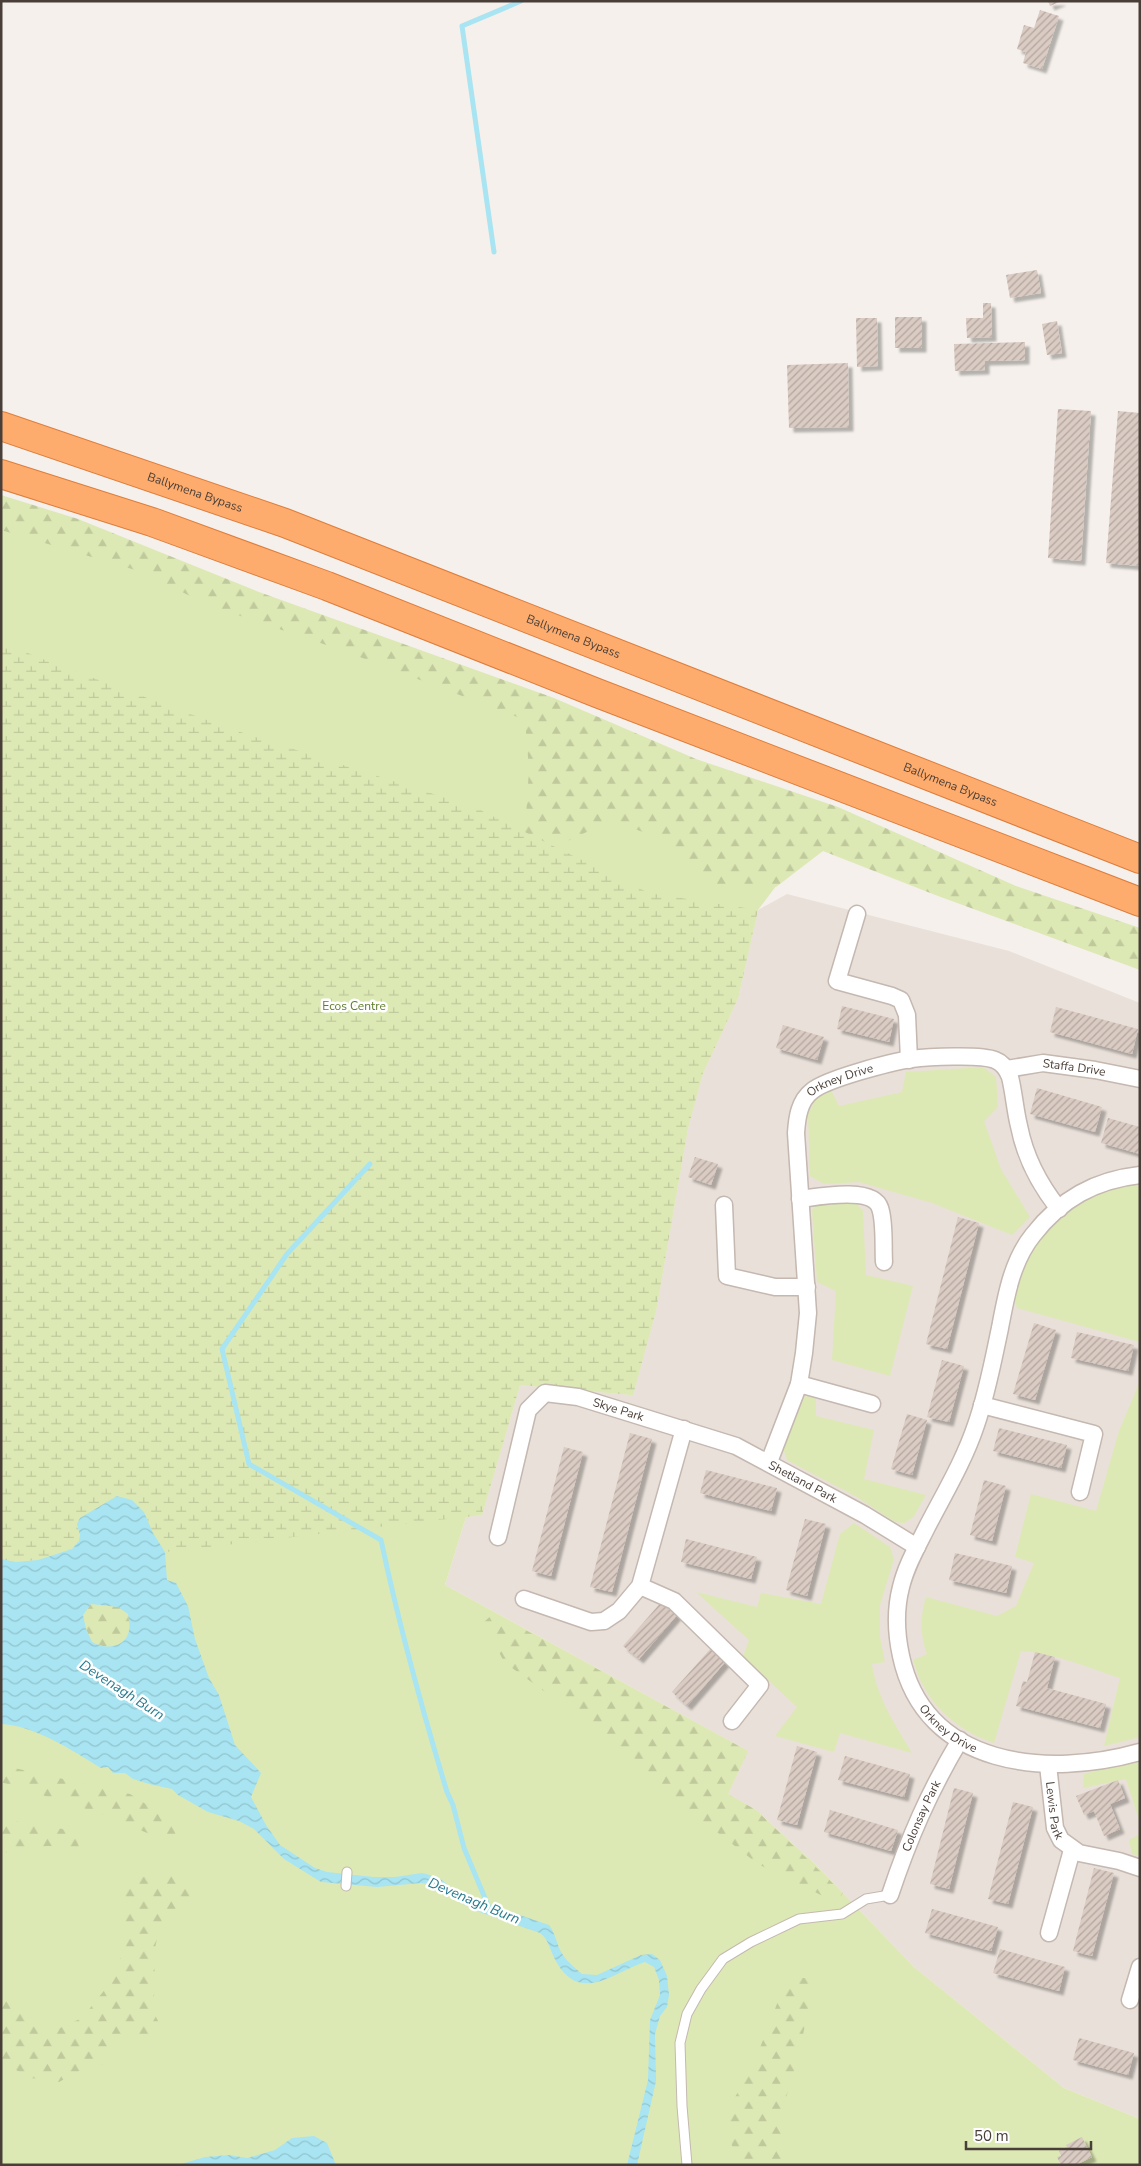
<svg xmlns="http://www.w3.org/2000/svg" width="1141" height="2166" font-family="'Nunito Sans',sans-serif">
	<defs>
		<pattern id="forest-firs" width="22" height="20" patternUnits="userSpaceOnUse" patternTransform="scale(1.25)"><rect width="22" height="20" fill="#dde9b4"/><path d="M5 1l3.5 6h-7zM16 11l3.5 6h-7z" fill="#bfc99c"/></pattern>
		<pattern id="wetland-marsh" width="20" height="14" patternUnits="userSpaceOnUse" patternTransform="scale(1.25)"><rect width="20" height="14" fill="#dde9b4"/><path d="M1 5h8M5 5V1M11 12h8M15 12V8" fill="none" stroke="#bfc99c"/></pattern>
		<pattern id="water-waves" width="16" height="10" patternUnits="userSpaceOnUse" patternTransform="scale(1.25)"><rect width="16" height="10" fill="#a8e4f1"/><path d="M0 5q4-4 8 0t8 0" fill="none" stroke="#92c5cf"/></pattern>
		<pattern id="building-hatch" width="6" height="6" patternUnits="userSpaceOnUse" patternTransform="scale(1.25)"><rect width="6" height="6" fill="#dacbc3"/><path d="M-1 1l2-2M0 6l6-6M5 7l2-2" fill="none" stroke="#b3a69f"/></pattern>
		<filter id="shadow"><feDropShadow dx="4.5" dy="4.5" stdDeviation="1" flood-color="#0004"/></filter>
	</defs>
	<rect width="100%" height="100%" fill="#f5f0eb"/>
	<path fill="#e9e0d9" d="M787 894 1009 951 1140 1003V2119L1064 2088 914 1967 815 1864 756 1810 728 1794 748 1751 445 1585 466 1517 482 1515 520 1385 633 1395 656 1311 688 1128 703 1073 738 998 758 910Z"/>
	<path fill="#dde9b4" d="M1 504 456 664 806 846 758 910 738 998 703 1073 688 1128 656 1311 633 1395 520 1385 482 1515 466 1517 445 1585 748 1751 728 1794 756 1810 815 1864 914 1967 1064 2088 1140 2119V2165H1Z
		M983 1067 996 1077 998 1107 984 1121 1001 1169 1030 1217 1012 1235 932 1203 859 1182 824 1184 810 1176 808 1114 817 1097 831 1090 839 1106 902 1092 906 1072Z
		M1140 1184V1342L1017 1308C1016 1303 1013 1297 1013 1292 1013 1286 1019 1277 1021 1271 1039 1226 1088 1180 1140 1184Z
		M853 1200 863 1211 866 1275 913 1286 890 1376 832 1360 836 1291 817 1282 812 1210 818 1203Z
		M1140 1381V1737L1104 1746 1120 1678C1088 1668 1055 1653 1021 1651L994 1743C966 1734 937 1713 923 1685 918 1677 916 1668 913 1660L927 1654C920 1635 920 1616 926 1597L997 1616 1016 1606 1034 1563 1015 1557 1031 1494 1096 1511 1119 1431Z
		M809 1395 816 1399V1416L874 1430 864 1479 926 1495 914 1516 905 1523 895 1522 857 1497 787 1460 783 1448 804 1398Z
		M854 1523 890 1547 894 1559 880 1605V1637L885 1662 872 1664C877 1698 895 1724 912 1753L840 1733 834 1752 775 1736 797 1707 743 1657 749 1640 696 1592 757 1607 761 1593 821 1604 840 1534Z
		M1140 1759V1823L1126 1779 1083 1788 1084 1774Z
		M1140 1834V1856L1132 1854 1129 1840Z"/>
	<path fill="url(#forest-firs)" d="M1 495 78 519 259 592 554 698 696 759 838 807 1016 886 1140 928V970L938 896 823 851 776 887H710L696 870 663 840 612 820 523 862 529 769 525 720 344 651 208 605 142 572 1 530Z
		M91 1604 118 1607 128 1614C129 1620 130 1625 129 1631 125 1648 105 1650 92 1642L86 1629 83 1615Z
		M494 1613 748 1751 728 1794 756 1810 843 1893 839 1899 833 1901 758 1864 695 1815 625 1750 504 1662 484 1622Z
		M1 1765 130 1794 184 1828 167 1839 152 1835 102 1814 1 1782Z
		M1 1812 8 1820 75 1831 79 1847 48 1846 1 1853Z
		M186 1876 191 1896 177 1920 158 1934 153 1958 156 1982 152 2009 162 2029 146 2045 129 2038 112 2050 104 2064 87 2067 59 2082 31 2078 1 2062V1988L37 2030 51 2032 82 2018 107 1987 129 1939 122 1903 123 1893 135 1877Z
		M787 1978H808L811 1997 798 2058 783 2108 782 2165H739L722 2118 751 2071Z"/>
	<path fill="url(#wetland-marsh)" d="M1 642 50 662 231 729 474 807 649 893 758 910 738 998 703 1073 688 1128 656 1311 633 1395 520 1385 482 1515 165 1552 153 1533 144 1512 117 1496 80 1518 77 1524 80 1535 79 1541 72 1549 38 1560 16 1562 1 1559Z"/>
	<path fill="url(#water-waves)" fill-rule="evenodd" d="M117 1496 132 1500 144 1512 153 1533 165 1552 167 1580 176 1583 188 1606 195 1639 209 1678 219 1695 235 1745 261 1773 251 1797 266 1825 280 1845 315 1868 327 1872 374 1877H395L422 1873 438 1877 461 1895 549 1925C555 1933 556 1941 560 1950 565 1960 574 1967 582 1974L597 1975 641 1955 652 1954 660 1960 667 1976 669 1995 667 2007 660 2016 655 2034 656 2081 637 2165H627L648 2080 650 2020 660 1995 659 1980 654 1967 645 1962C614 1972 581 2004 557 1963 551 1954 549 1939 540 1933L482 1913 455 1900 430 1884 421 1883 377 1887 321 1882 284 1859 254 1829 239 1821 208 1812 178 1795 172 1789 149 1784 133 1779 125 1773H113L108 1767 101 1768C73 1751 34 1725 1 1724V1559L16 1562 38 1560 72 1549 79 1541 80 1535 77 1524 80 1518ZM91 1604 118 1607 128 1614C129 1619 130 1625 129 1631 125 1648 106 1650 92 1642L86 1629 83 1615Z
		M314 2136 327 2143 336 2165H178L205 2157 229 2155 247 2158 275 2150 292 2138Z"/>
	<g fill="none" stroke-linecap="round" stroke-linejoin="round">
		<path stroke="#a8e4f1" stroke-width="5" d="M494 252 462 26 521 1
			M370 1164 287 1254 222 1349 249 1464 381 1540C399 1625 422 1709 447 1792L453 1805 464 1848 490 1910"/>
	</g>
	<path fill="url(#building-hatch)" filter="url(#shadow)" d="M1048 1H1062L1050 6Z
		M1040 10 1059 16 1042 69 1023 63 1026 52 1017 49 1024 25 1034 28Z
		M1037 270 1041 293 1010 298 1006 275Z
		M983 303H991L992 337 967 338 966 318H983Z
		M895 317H922V348H895Z
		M856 318H877L878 366 857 367Z
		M1057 321 1062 353 1047 355 1042 324Z
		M1025 342V360L985 361V370L955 371 954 344Z
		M848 363 849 427 789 428 787 365Z
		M1058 409 1091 411 1081 561 1048 558Z
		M1118 411 1140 413V566L1106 563Z
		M842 1006 894 1019 889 1042 837 1029Z
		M1056 1007 1138 1029 1132 1054 1050 1032Z
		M783 1025 824 1037 817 1060 776 1048Z
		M1037 1088 1102 1107 1095 1132 1030 1114Z
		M1108 1118 1140 1127V1154L1101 1143Z
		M695 1157 718 1164 711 1185 688 1177Z
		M958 1217 979 1223 947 1349 926 1344Z
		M1034 1323 1056 1330 1035 1400 1013 1394Z
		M1077 1332 1134 1345 1128 1371 1071 1358Z
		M942 1360 964 1366 949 1422 927 1417Z
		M907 1414 927 1420 912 1475 891 1469Z
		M999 1428 1067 1445 1061 1468 993 1451Z
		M630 1433 652 1439 612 1592 590 1587Z
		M564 1447 583 1452 551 1576 532 1571Z
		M706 1470 777 1488 771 1511 700 1493Z
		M984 1480 1006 1486 992 1541 970 1535Z
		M805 1519 826 1524 807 1596 786 1590Z
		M686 1539 757 1557 751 1579 681 1562Z
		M955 1553 1012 1566 1006 1593 949 1580Z
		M663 1600 678 1614 639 1659 623 1646Z
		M712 1647 727 1660 687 1706 672 1692Z
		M1035 1652 1055 1657 1047 1688 1106 1704 1100 1728 1016 1706 1023 1681 1027 1682Z
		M797 1746 817 1752 797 1825 777 1820Z
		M845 1756 910 1774 904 1797 838 1780Z
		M1118 1780 1125 1798 1110 1804 1120 1829 1104 1836 1094 1811 1084 1815 1076 1796Z
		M954 1788 973 1793 949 1889 930 1884Z
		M1013 1802 1033 1807 1008 1904 988 1899Z
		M830 1810 898 1830 891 1851 824 1832Z
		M1094 1868 1114 1873 1092 1956 1073 1951Z
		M932 1909 998 1927 991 1951 925 1933Z
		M1000 1949 1065 1967 1059 1991 993 1973Z
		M1079 2038 1134 2053 1128 2075 1073 2060Z
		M1082 2137 1092 2157 1076 2165H1061L1057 2157 1061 2156 1059 2151 1067 2147 1066 2145Z"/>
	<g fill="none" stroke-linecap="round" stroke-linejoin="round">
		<defs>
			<path id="service" d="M346 1886 347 1872
				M687 2165 682 2106 680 2043 687 2014 701 1989 723 1959 751 1942 799 1919 842 1914 866 1899 890 1895"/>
			<g id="minor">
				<path d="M857 914 837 981 892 996 901 1000 907 1015 909 1060"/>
				<path id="s1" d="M1007 1069 1043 1063 1095 1070 1140 1079"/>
				<path id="s2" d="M1140 1175C1095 1180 1061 1199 1033 1235 1012 1261 1006 1296 1000 1328 993 1361 987 1394 976 1425 964 1461 944 1494 927 1527 917 1547 906 1566 901 1587 895 1610 896 1633 901 1656 925 1768 1048 1778 1140 1752"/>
				<path d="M800 1199C817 1197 873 1186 880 1208 885 1222 883 1246 884 1262"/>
				<path d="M724 1205 727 1276 775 1287H807"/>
				<path d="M799 1384 872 1404"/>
				<path d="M982 1405 1094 1434 1080 1492"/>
				<path id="s3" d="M769 1462 799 1384 804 1353 808 1313 796 1133C797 1118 799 1101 812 1091 826 1079 891 1062 911 1059 927 1057 981 1054 995 1060 1003 1063 1007 1069 1010 1077 1014 1093 1015 1110 1019 1126 1025 1157 1039 1184 1059 1209"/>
				<path id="s4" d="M498 1537 528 1410 545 1393 578 1397 736 1446 865 1515 917 1547"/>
				<path d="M640 1586 674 1601 760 1685 732 1721"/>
				<path d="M524 1599 591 1622 604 1621 619 1611 640 1586 684 1429"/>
				<path id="s5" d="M1048 1765 1055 1828 1061 1840 1079 1853 1119 1861 1140 1868"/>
				<path id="s6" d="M890 1895C909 1838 929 1792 960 1740"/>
				<path d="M1049 1933 1072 1850"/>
				<path d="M1130 2000 1140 1967"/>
			</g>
			<g id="motorway">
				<path id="s7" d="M1 426 285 523 1140 859"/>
				<path d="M1 474 152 522 327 586 597 693 1140 902"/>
			</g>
		</defs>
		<use href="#service" stroke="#c4b8b0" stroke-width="11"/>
		<use href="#minor" stroke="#c4b8b0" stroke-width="19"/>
		<use href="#motorway" stroke="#de7d3c" stroke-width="30"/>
		<use href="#service" stroke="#fff" stroke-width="9"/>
		<use href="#minor" stroke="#fff" stroke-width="16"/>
		<use href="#motorway" stroke="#fdac6d" stroke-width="28"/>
	</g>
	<g text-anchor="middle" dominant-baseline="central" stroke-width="5" stroke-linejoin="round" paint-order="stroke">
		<g font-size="12" fill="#4a3f38" stroke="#fff">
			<text stroke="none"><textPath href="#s7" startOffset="205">Ballymena Bypass</textPath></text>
			<text stroke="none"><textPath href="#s7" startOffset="610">Ballymena Bypass</textPath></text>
			<text stroke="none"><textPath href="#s7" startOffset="1015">Ballymena Bypass</textPath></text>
			<text stroke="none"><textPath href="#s1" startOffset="68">Staffa Drive</textPath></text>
			<text stroke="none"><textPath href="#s3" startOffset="412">Orkney Drive</textPath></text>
			<text stroke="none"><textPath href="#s4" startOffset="230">Skye Park</textPath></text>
			<text stroke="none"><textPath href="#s4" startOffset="429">Shetland Park</textPath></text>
			<text stroke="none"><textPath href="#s2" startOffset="664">Orkney Drive</textPath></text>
			<text stroke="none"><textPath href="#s5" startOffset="46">Lewis Park</textPath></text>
			<text stroke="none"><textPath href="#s6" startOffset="85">Colonsay Park</textPath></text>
		</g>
		<g font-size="12" fill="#5c7c2a" stroke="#fff">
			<text x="354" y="1006">Ecos Centre</text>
		</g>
		<g font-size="14" font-style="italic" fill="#287a8e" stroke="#fff">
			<text transform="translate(122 1690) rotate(33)">Devenagh Burn</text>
			<text transform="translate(474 1901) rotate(23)">Devenagh Burn</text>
		</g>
	</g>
	<rect width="1141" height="2166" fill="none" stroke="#4a3f38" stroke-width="5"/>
	<path d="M966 2141v8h125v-8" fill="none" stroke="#4a3f38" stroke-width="2.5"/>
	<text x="974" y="2141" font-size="15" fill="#4a3f38" stroke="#ffffff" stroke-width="4" paint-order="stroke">50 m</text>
</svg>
